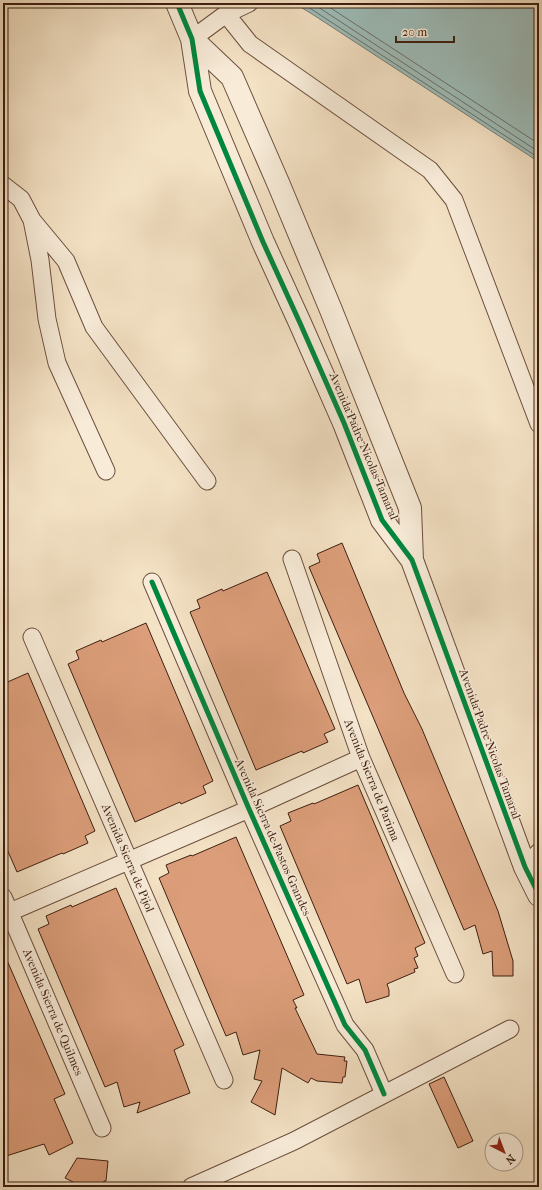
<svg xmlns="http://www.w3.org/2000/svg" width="542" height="1190" font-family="'IM FELL French Canon',serif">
	<rect width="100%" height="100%" fill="#f4e2c5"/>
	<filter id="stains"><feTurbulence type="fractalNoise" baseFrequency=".005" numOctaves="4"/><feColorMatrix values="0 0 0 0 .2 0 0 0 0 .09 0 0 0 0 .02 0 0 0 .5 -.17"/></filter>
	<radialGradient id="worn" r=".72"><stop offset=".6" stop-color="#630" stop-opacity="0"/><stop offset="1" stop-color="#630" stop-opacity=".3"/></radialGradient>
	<path fill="#9dbdba" stroke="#777d76" d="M294 3H539V162L312 14Z"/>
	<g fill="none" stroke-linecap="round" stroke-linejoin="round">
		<path stroke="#6e6e65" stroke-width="1" d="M302 3 539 158
			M312 3 539 152
			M323 3 539 144"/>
	</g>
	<path fill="#dc9e7a" stroke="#3e1e10" d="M342 543 404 693 422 729 498 911 513 961V976H493L492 951 483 954 475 925 464 930 309 567 320 562 317 554Z
		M267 572 335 729 324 734 328 742 303 753 302 751 256 770 190 612 200 608 197 600 222 589 223 591Z
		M146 623 213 781 203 786 206 793 181 804 180 802 135 822 68 664 79 659 76 651 101 640 102 642Z
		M28 673 95 831 85 836 88 843 63 854 62 853 17 872 3 840V684Z
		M358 785 425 943 415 948 418 956 414 958 418 968 414 969 415 972 387 984 389 990V996L366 1003 359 979 347 984 280 826 291 821 288 813 313 803 314 804Z
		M236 837 304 995 293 1000 297 1008H295L317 1054 345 1057 344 1061H347L345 1077H343L342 1083 317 1081 311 1078 308 1083 282 1068 275 1115 251 1102 262 1081 254 1079 260 1050 243 1055 236 1032 226 1036 159 878 169 873 166 865 191 855 192 856Z
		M116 888 184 1045 174 1050 190 1093 137 1113 140 1102 124 1107 117 1082 105 1087 38 929 49 924 46 916 71 905 72 907Z
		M3 951 65 1094 54 1099 73 1143 49 1155 44 1144 3 1157Z
		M444 1077 473 1141 458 1148 429 1084Z
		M77 1158 108 1161 106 1181H104L103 1187 79 1185 65 1178Z"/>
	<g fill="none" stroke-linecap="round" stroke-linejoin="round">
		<defs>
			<path id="minor" d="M226 14 250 44 430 170 454 200 539 424
				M192 39 226 14 249 3
				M3 185 21 199 32 220 40 260 47 319 57 363 106 471
				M32 220 66 261 94 327 207 481
				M292 559 361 758 455 974
				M152 582 249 809 345 1025 365 1050 384 1094
				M32 637 224 1080
				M525 867 539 852
				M3 897 102 1128
				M3 915 249 809 361 758
				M191 1187 294 1141 510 1029"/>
			<path id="tertiary" d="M177 3 192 39 200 91 263 242 300 323 344 423 382 520 412 560 525 867 539 895
				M192 39 232 77 279 185 331 310 410 508 412 560"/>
		</defs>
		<use href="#minor" stroke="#6c4f3d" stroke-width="19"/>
		<use href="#tertiary" stroke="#6c4f3d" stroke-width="24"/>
		<use href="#minor" stroke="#f8ecd9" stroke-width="17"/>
		<use href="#tertiary" stroke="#f8ecd9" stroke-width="22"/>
		<defs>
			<path id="cycleway" d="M177 3 192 39 200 91 263 242 300 323 344 423 382 520 412 560 525 867 539 895
				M152 582 249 809 345 1025 365 1050 384 1094"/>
		</defs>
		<use href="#cycleway" stroke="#f8ecd9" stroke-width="8"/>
		<use href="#cycleway" stroke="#00873e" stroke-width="5"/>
	</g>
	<g text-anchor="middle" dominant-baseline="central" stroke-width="3" stroke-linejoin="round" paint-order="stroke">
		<g font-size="12" fill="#3e1e10" stroke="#f8ecd9">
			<text transform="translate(364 446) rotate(67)">Avenida Padre Nicolas Tamaral</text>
			<text transform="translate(490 744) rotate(70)">Avenida Padre Nicolas Tamaral</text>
			<text transform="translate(372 780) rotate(68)">Avenida Sierra de Parima</text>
			<text transform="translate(273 837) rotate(66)">Avenida Sierra de Pastos Grandes</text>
			<text transform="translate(128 858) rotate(67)">Avenida Sierra de Pijol</text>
			<text transform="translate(53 1012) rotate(67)">Avenida Sierra de Quilmes</text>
		</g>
	</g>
	<rect width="542" height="1190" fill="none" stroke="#f4e2c5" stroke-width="16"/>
	<rect x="4" y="4" width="534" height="1182" fill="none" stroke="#3e1e10" stroke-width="2"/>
	<rect x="8" y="8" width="526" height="1174" fill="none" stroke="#3e1e10"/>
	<g transform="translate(504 1152) rotate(138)"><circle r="19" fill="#f8ecd9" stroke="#ae9a89"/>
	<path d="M0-3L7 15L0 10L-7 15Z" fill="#8f2418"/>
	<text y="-6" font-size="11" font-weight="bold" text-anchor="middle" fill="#3e1e10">N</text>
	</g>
	<path d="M396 36v6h58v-6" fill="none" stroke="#3e1e10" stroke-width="2"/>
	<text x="402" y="36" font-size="12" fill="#3e1e10" stroke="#f8ecd9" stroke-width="3" paint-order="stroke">20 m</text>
	<rect width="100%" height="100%" filter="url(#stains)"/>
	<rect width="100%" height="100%" fill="url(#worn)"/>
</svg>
